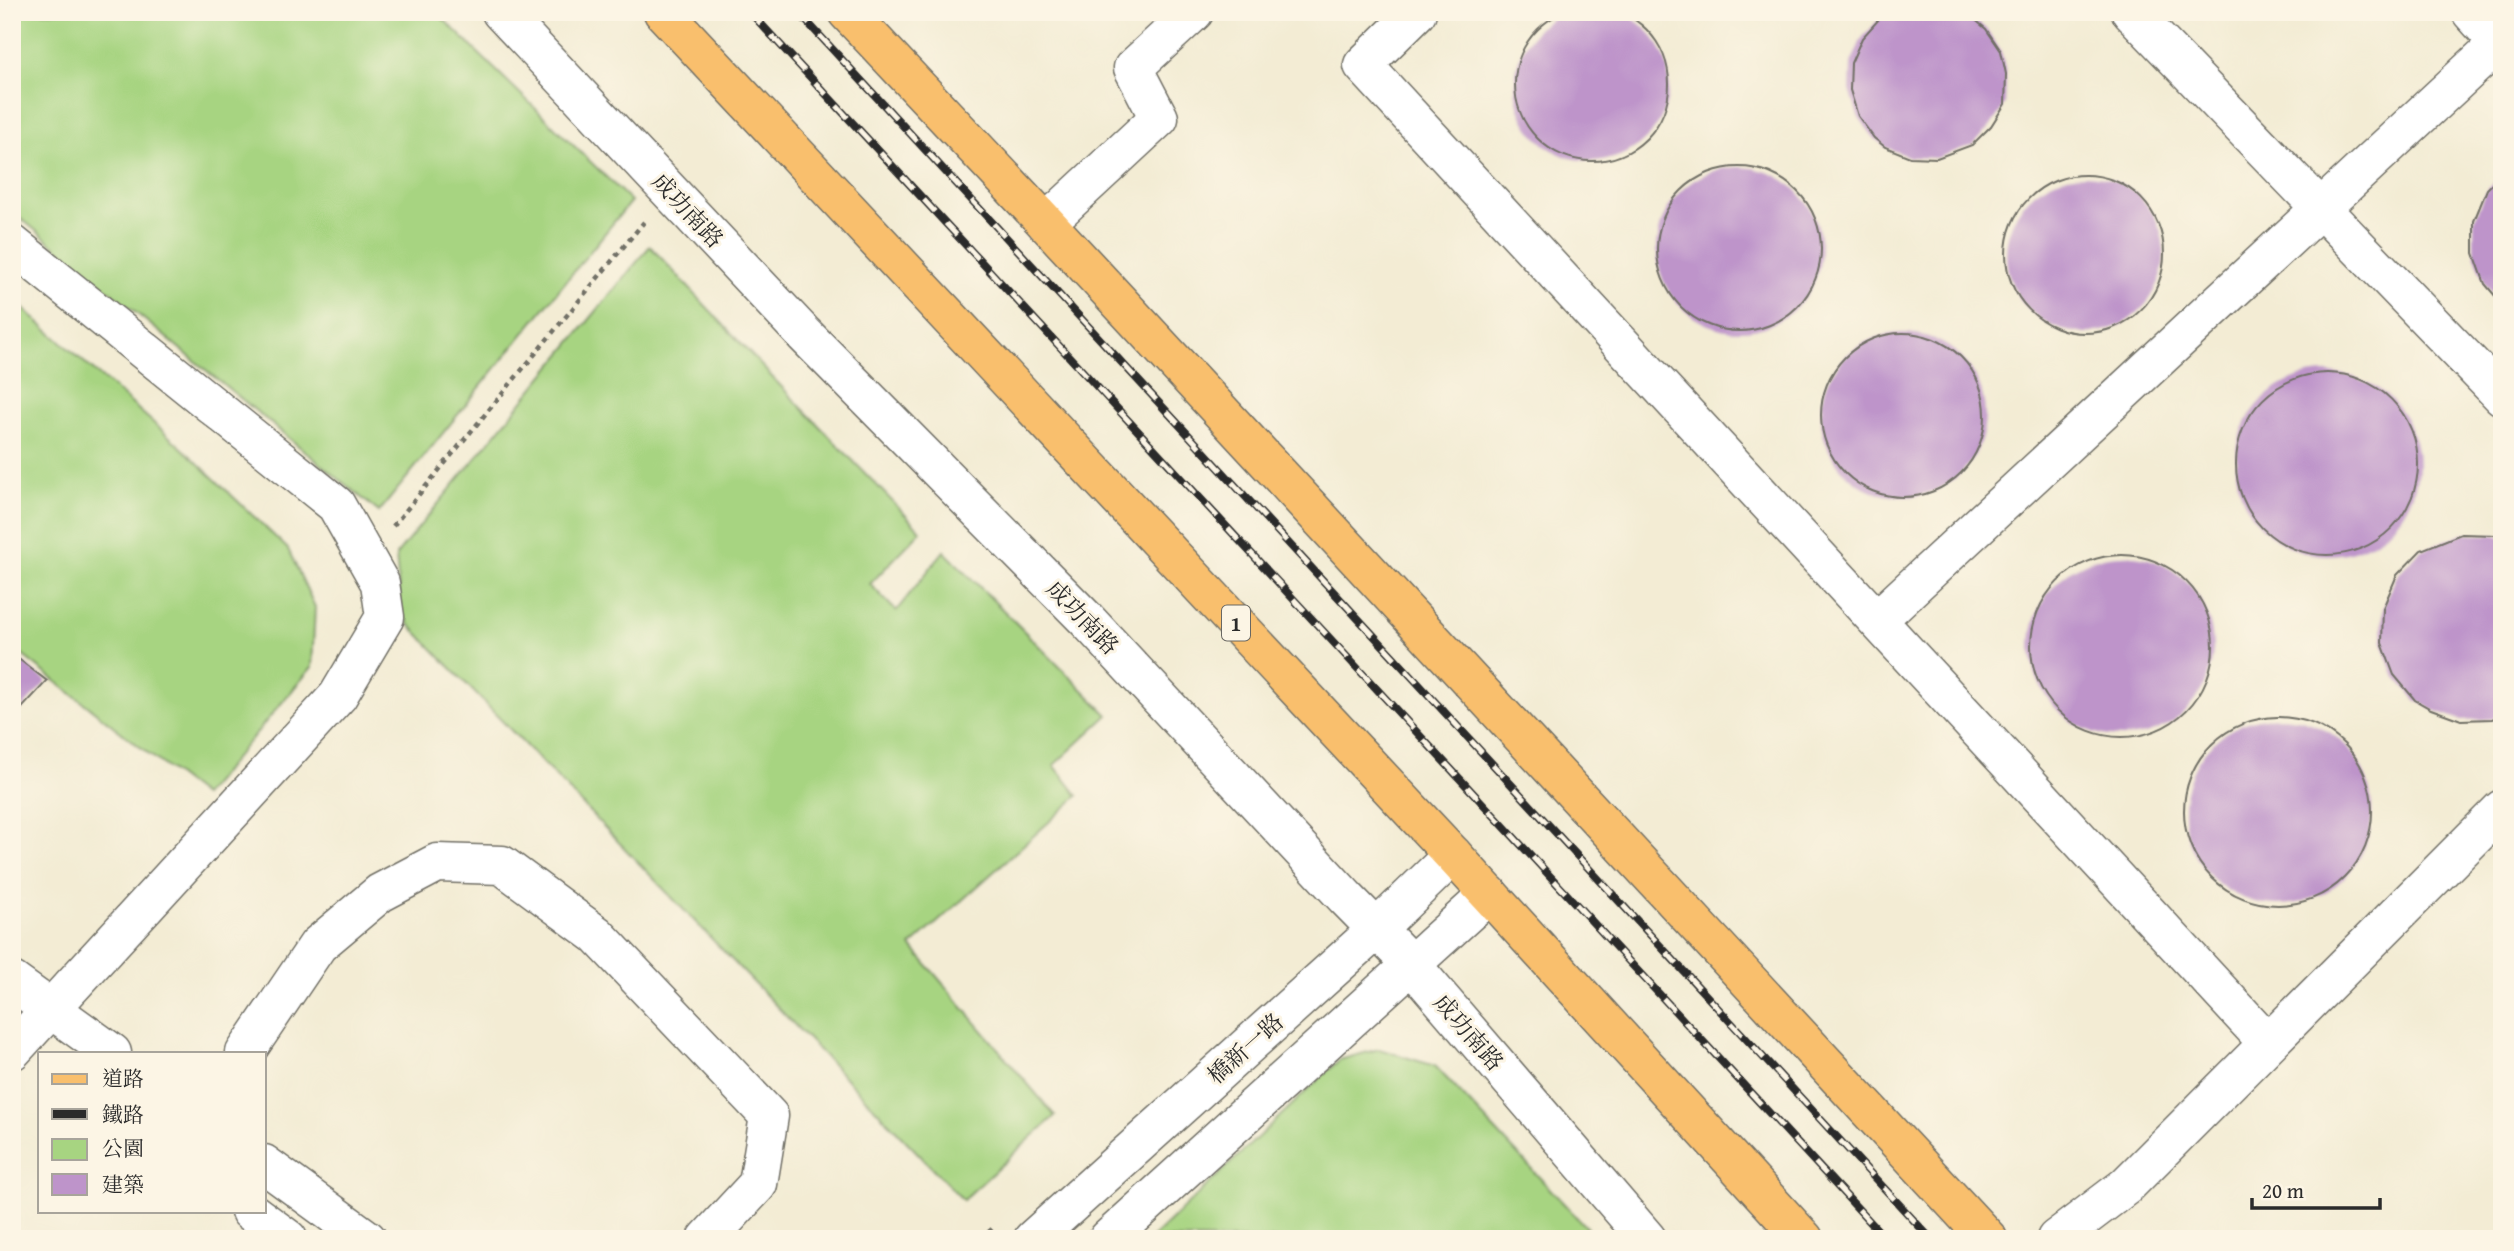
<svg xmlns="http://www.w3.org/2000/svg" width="2514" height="1251" font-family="'Gentium Book Plus','Noto Serif TC',serif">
	<rect width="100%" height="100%" fill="#fcf5e5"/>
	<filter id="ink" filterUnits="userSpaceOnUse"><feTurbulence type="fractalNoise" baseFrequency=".0143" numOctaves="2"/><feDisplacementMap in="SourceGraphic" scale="14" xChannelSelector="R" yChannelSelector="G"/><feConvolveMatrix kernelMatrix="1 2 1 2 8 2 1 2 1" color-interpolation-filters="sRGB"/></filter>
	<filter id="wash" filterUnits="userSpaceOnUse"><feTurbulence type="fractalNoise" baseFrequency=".00686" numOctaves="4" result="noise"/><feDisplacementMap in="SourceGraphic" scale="28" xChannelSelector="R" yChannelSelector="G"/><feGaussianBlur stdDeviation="1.57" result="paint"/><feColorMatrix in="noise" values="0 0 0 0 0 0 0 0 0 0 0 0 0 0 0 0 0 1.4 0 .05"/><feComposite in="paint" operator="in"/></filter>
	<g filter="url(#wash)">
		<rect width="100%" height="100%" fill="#f3ecd4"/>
		<path fill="#a7d481" stroke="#698056" stroke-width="2" d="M12 12H436L631 201 379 512 12 211Z
			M650 246 772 377 921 531 870 584 896 611 944 551 1108 715 1054 765 1078 796 911 946 1055 1116 963 1200 401 616 396 555Z
			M12 299 181 447 288 549 315 607 312 667 203 796 12 647Z
			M1379 1049 1435 1066 1597 1239H1151L1339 1060Z"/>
		<g id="blocks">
			<path fill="#be94ca" d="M1515 84a77 77 0 1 1 154 0a77 77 0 1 1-154 0Z
				M1893 12H1966L1986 29 2001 51 2006 74 2005 104 1991 126 1972 145 1937 158 1910 157 1885 147 1874 138 1858 116 1850 90 1851 63 1862 38 1880 18Z
				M1657 249a82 82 0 1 1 164 0a82 82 0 1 1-164 0Z
				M2502 174V304L2485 284 2474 253V221L2487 189Z
				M2006 254a79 79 0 1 1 158 0a79 79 0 1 1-158 0Z
				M1821 415a82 82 0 1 1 164 0a82 82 0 1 1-164 0Z
				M2236 464a91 91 0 1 1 182 0a91 91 0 1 1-182 0Z
				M2461 534 2496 535 2502 537V715L2492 719 2461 720 2431 709 2415 700 2394 675 2382 643 2383 608 2397 575 2421 550Z
				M2031 646a91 91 0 1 1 182 0a91 91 0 1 1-182 0Z
				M12 654 47 681 12 719Z
				M2184 811a94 94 0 1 1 188 0a94 94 0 1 1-188 0Z"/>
		</g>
	</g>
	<g filter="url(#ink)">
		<use href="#blocks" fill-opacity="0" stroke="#716f66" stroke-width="2"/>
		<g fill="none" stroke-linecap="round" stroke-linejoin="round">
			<defs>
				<path id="minor" d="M501 12 804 334 1087 620 1346 898 1411 964 1647 1239
					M1417 12 1363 65 2268 1043
					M2131 12 2502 396
					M2471 12 2499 43
					M1046 223 1159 118 1133 68 1194 12
					M12 244 336 505 380 583 385 617 338 696 12 1051
					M1877 620 2502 40
					M12 981 112 1053
					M245 1053 318 945 380 893 437 863 502 865 597 935 769 1116 758 1184 707 1239
					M264 1164 367 1239
					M250 1211 288 1239
					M1033 1239 1363 942 1453 855
					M1108 1239 1489 894
					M2056 1239 2126 1186 2502 809"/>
				<path id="major" d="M663 12 1453 855 1804 1239
					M847 12 1046 223 1988 1239"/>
			</defs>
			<use href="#minor" stroke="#716f66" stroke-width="41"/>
			<use href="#major" stroke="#716f66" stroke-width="41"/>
			<path stroke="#716f66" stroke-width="4.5" stroke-dasharray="5 5" stroke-linecap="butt" d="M393 526 644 222
				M981 1239 993 1228"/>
			<use href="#minor" stroke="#fff" stroke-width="38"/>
			<use href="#major" stroke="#f9bf6d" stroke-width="38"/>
			<defs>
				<path id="rail" d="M750 12 1886 1239
					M798 12 1931 1239"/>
			</defs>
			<use href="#rail" stroke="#2b2b2b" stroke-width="8"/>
			<use href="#rail" stroke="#fcf5e5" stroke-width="5" stroke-dasharray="16" stroke-linecap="butt"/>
		</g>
	</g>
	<g text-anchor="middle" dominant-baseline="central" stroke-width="6" stroke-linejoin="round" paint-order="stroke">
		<rect fill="#fcf5e5" stroke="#6a6863" stroke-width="2" x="1222" y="605.5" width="28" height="35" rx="5"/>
		<g font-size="21" font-weight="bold" fill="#2b2b2b">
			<text x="1236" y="623">1</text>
		</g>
		<g font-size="23" fill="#2b2b2b" stroke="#fcf5e5">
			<text transform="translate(688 210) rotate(47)">成功南路</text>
			<text transform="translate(1083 617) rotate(46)">成功南路</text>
			<text transform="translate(1469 1032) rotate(49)">成功南路</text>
			<text transform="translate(1245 1048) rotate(-42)">橋新一路</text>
		</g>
	</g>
	<rect width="2514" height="1251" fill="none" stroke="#fcf5e5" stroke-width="42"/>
	<rect x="38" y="1052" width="228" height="161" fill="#fcf5e5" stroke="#a8a49b" stroke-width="2"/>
	<rect x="52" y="1074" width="35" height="10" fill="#f9bf6d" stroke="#a8a49b" stroke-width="2"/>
	<text x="102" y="1086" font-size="21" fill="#2b2b2b">道路</text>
	<rect x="52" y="1109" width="35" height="10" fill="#2b2b2b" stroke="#a8a49b" stroke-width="2"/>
	<text x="102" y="1122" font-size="21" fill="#2b2b2b">鐵路</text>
	<rect x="52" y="1139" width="35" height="21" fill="#a7d481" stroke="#a8a49b" stroke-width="2"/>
	<text x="102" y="1156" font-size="21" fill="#2b2b2b">公園</text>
	<rect x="52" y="1174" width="35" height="21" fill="#be94ca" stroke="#a8a49b" stroke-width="2"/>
	<text x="102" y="1192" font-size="21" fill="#2b2b2b">建築</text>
	<path d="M2252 1198v10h128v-10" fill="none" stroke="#2b2b2b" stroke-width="3.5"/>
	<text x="2262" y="1198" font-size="21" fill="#2b2b2b" stroke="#fcf5e5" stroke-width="5" paint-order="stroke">20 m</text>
</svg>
